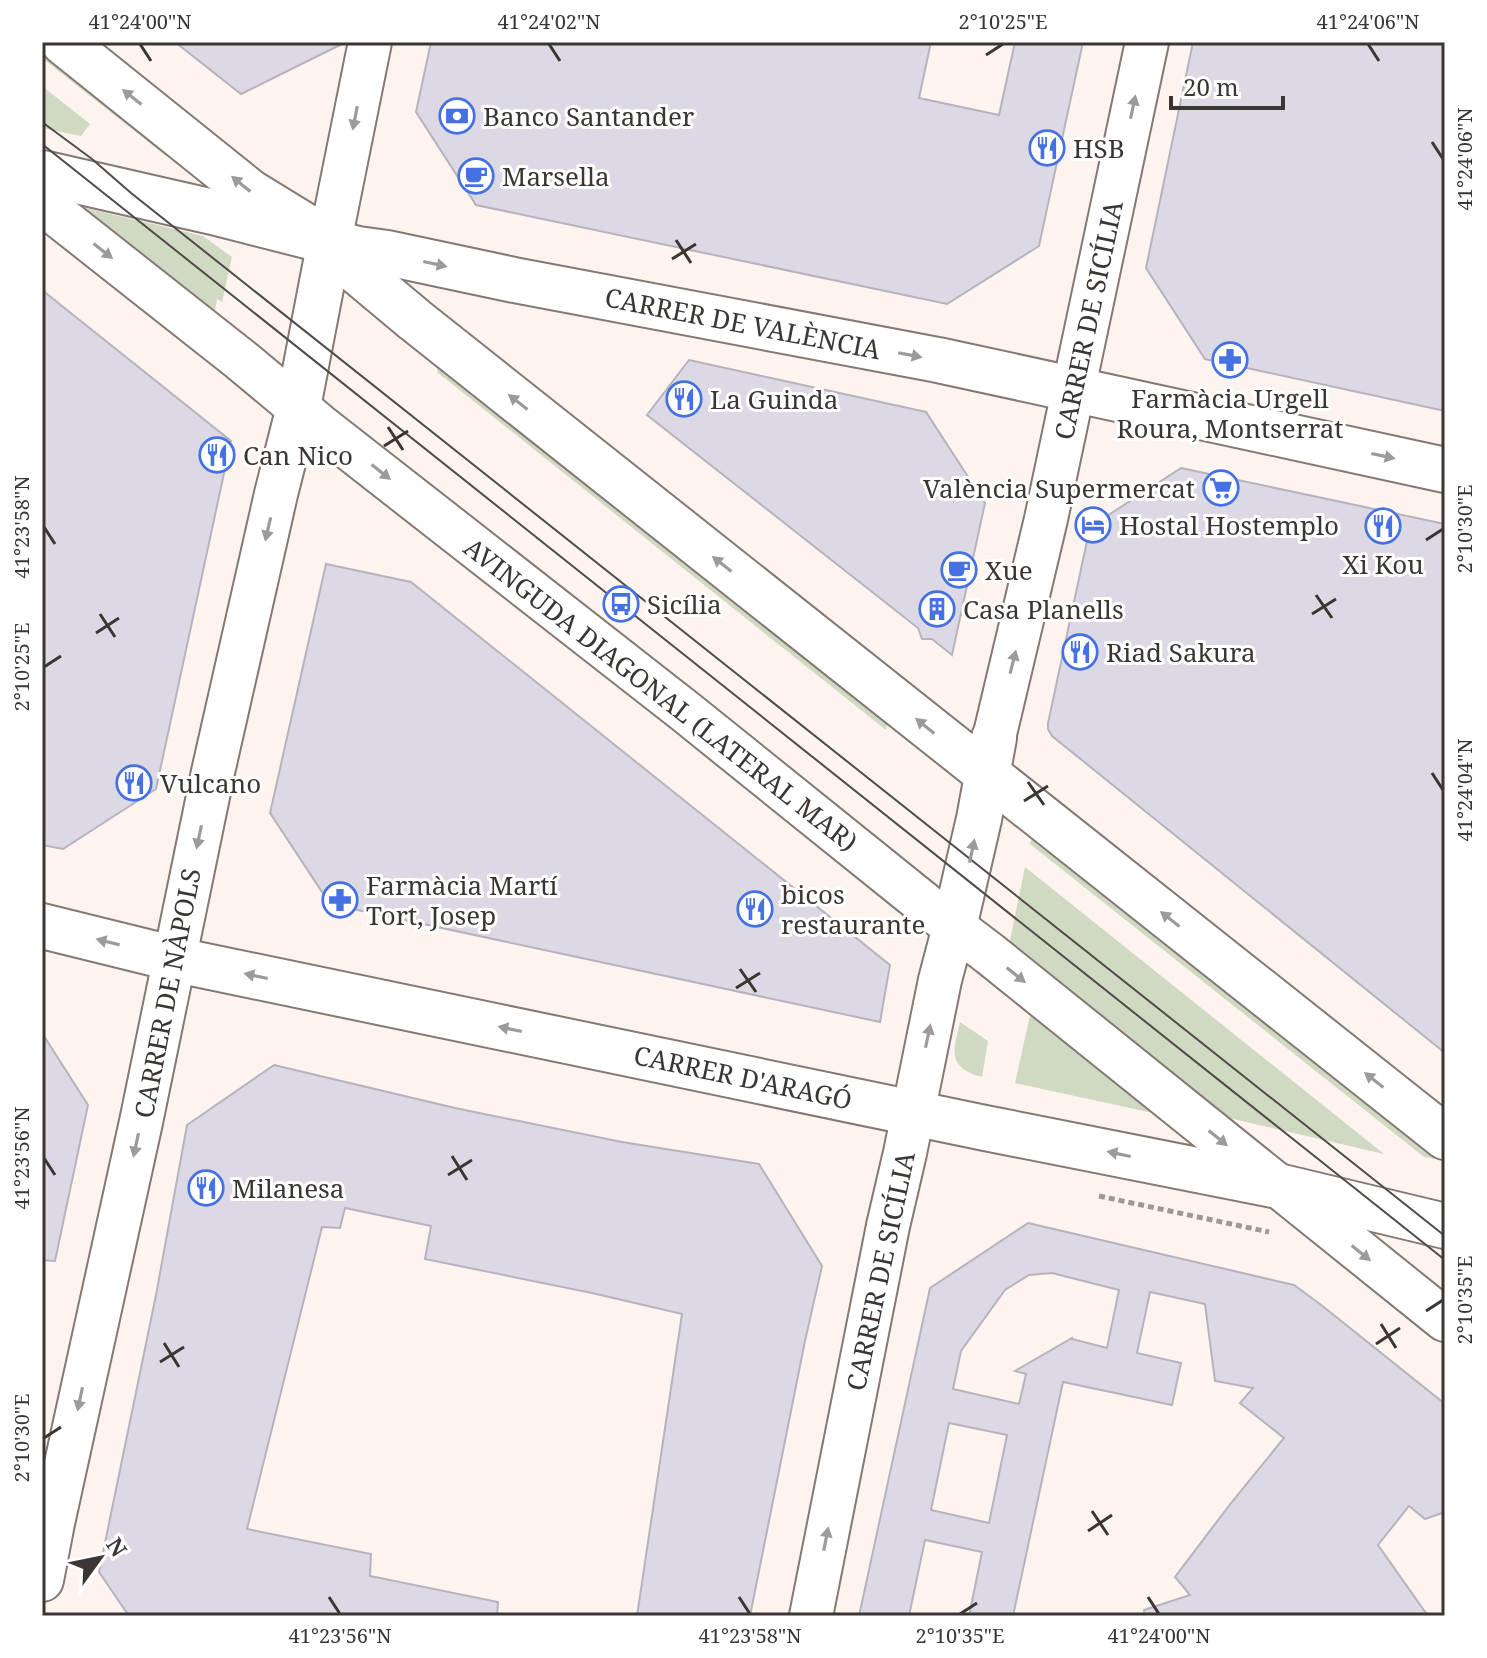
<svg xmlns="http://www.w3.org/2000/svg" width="1487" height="1658" font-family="'Noto Serif',serif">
	<rect width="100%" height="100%" fill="#fef4ef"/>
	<path fill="#d0d9c1" d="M42 43 193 163 166 156 42 58Z
		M42 86 90 124 81 136 42 128Z
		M81 207 203 236 232 257 222 302 217 299 214 316 80 210Z
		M439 357 889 715 886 730 437 372Z
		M1034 830 1445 1157V1161L1424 1157 1030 844Z
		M1025 867 1384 1154 1216 1115 1008 950Z
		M1032 1006 1157 1111 1153 1113 1015 1083Z
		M960 1022 988 1041 982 1077C947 1067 953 1051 960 1022Z"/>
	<path fill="#ddd9e4" stroke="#b7b3be" stroke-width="2" fill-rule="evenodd" d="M175 42H346L241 94Z
		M431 42H931L919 98 999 115 1015 42H1083L1039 246 947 304 476 205 416 112Z
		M1193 42H1445V411L1205 359 1146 268Z
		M42 290 231 441 156 789 63 849 42 845Z
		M689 360 926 412 985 503 952 655 932 639H922L918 628 647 415Z
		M1181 468 1445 524V1053L1052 736 1048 729V723L1090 527Z
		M326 564 411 582 890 965 880 1022 330 904 270 813Z
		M42 1033 88 1105 55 1261 42 1260Z
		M274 1065 455 1108 622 1142 759 1164 822 1266 805 1341 750 1616H637L682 1314 592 1293 425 1259 431 1226 345 1208 340 1228 322 1227 247 1529 371 1554 370 1576 498 1602 497 1616H129L99 1572 156 1295 187 1125Z
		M1028 1223 1294 1285 1320 1304 1445 1404V1512L1425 1519 1409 1506 1378 1545 1428 1616H1145L1144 1610 1190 1595 1175 1577 1231 1503 1284 1438 1240 1403 1253 1388 1215 1381 1205 1304 1150 1292 1137 1353 1181 1363 1172 1405 1063 1382 1013 1616H969L982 1552 925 1540 909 1616H859L930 1288ZM1052 1273 1119 1290 1107 1348 1072 1339V1338L1015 1371 1026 1374 1019 1404 953 1389 961 1351 1005 1290 1029 1275ZM949 1423 1007 1435 989 1523 931 1510Z"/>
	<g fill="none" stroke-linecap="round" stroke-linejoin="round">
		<defs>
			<path id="minor" d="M42 203 241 360 319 425 686 712 932 910 990 954 1445 1320
				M330 241 370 42
				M994 738 1046 519 1147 42
				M42 1580 53 1523 141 1122 213 772 276 494 298 407
				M811 1616 888 1226 905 1153 940 980 954 927"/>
			<path id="tertiary" d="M63 42 250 192 330 241 354 269 415 320 1445 1137
				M298 407 330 241
				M954 927 979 819 994 738"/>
			<path id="secondary" d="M42 173 213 212 358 249 387 253 514 280 938 360 1445 470"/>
			<path id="primary" d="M42 926 196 964 985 1128 1278 1186 1445 1226"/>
		</defs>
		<use href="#minor" stroke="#847973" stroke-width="46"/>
		<use href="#tertiary" stroke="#847973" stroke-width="48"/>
		<use href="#secondary" stroke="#847973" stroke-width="48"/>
		<use href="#primary" stroke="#847973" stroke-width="48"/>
		<path stroke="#9e9793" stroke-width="5" stroke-dasharray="6 4" stroke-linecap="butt" d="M1099 1196 1269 1232"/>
		<use href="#minor" stroke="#fff" stroke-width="42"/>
		<use href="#tertiary" stroke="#fff" stroke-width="44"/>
		<use href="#secondary" stroke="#fff" stroke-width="44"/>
		<use href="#primary" stroke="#fff" stroke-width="44"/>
		<path stroke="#504b48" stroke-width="2" d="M42 122 92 159 131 193 1445 1236
			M42 144 1445 1260"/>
	</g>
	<defs><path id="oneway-solid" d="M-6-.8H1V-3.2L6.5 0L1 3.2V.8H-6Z" transform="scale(2)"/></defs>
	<g fill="#9d9a99">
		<use href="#oneway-solid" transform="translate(132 97) rotate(-142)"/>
		<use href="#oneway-solid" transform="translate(1133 107) rotate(-78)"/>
		<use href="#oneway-solid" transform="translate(355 118) rotate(101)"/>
		<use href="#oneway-solid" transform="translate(241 184) rotate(-141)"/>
		<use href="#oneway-solid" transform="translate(103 251) rotate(38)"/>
		<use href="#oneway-solid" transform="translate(435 264) rotate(12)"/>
		<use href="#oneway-solid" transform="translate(910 355) rotate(11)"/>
		<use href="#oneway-solid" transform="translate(518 402) rotate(-142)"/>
		<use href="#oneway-solid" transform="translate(1383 456) rotate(12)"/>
		<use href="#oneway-solid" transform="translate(381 472) rotate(38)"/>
		<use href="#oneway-solid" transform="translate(268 529) rotate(103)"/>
		<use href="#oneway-solid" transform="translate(722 564) rotate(-142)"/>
		<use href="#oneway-solid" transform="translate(1013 662) rotate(-76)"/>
		<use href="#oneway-solid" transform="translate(925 726) rotate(-141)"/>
		<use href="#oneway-solid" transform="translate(199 837) rotate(102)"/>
		<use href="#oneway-solid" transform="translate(972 851) rotate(-78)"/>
		<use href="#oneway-solid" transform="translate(1170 919) rotate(-142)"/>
		<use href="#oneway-solid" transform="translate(108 942) rotate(-166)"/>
		<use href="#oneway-solid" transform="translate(1016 975) rotate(39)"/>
		<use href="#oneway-solid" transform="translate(256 976) rotate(-168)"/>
		<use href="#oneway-solid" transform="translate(510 1029) rotate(-168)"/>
		<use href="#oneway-solid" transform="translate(928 1036) rotate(-78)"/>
		<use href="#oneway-solid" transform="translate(1374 1080) rotate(-142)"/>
		<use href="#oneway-solid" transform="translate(1218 1138) rotate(39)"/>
		<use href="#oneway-solid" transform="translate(136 1145) rotate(102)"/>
		<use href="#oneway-solid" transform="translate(1119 1154) rotate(-168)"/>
		<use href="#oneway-solid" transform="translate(1361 1253) rotate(39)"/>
		<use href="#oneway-solid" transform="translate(80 1399) rotate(102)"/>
		<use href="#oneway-solid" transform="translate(826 1539) rotate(-79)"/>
	</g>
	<path fill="none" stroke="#3b3633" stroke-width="3" d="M140 44 151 61M549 44 560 61M1368 44 1379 61M986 55 1003 44M1432 142 1443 159M676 240 691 263M672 259 696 244M388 427 403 450M384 446 408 431M44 527 55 544M1426 540 1443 529M1316 595 1332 618M100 614 115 637M1312 614 1336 599M96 633 119 618M44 667 61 656M1432 773 1443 790M1028 782 1044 805M1024 801 1048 786M740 969 756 992M736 988 760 973M452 1156 467 1180M44 1158 55 1175M448 1175 472 1160M1426 1311 1443 1300M1381 1324 1396 1348M164 1343 179 1367M1376 1344 1400 1328M160 1362 184 1347M44 1438 61 1427M1092 1511 1108 1535M1088 1531 1112 1515M329 1597 340 1614M739 1597 750 1614M1148 1597 1159 1614M960 1614 977 1603"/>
	<defs>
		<symbol id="bank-ring" viewBox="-11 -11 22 22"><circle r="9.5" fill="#fff" stroke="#4571e3" stroke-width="1.5"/><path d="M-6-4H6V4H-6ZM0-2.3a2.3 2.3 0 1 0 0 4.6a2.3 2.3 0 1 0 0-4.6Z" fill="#4571e3"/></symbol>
		<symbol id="restaurant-ring" viewBox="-11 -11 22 22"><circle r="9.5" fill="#fff" stroke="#4571e3" stroke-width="1.5"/><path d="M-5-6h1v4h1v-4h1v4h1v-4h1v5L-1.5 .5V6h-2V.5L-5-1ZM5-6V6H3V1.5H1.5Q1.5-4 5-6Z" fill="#4571e3"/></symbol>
		<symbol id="cafe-ring" viewBox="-11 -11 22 22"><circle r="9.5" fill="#fff" stroke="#4571e3" stroke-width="1.5"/><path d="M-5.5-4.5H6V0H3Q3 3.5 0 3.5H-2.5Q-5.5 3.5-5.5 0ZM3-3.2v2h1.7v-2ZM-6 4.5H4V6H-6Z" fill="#4571e3"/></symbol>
		<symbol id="pharmacy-ring" viewBox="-11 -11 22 22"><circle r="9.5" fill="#fff" stroke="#4571e3" stroke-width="1.5"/><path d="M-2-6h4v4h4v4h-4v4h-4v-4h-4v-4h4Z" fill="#4571e3"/></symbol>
		<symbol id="supermarket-ring" viewBox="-11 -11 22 22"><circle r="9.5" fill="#fff" stroke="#4571e3" stroke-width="1.5"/><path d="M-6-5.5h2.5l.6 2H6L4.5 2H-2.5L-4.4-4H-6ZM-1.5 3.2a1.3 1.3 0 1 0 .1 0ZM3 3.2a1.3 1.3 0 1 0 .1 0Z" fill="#4571e3"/></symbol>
		<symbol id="hotel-ring" viewBox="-11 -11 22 22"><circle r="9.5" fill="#fff" stroke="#4571e3" stroke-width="1.5"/><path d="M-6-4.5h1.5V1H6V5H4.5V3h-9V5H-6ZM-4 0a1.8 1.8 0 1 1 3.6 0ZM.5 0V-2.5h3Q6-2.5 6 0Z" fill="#4571e3"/></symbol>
		<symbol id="bus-ring" viewBox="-11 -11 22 22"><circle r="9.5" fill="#fff" stroke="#4571e3" stroke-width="1.5"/><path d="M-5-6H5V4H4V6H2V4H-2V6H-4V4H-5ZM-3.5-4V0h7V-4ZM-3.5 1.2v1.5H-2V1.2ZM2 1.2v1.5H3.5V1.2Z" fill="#4571e3"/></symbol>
		<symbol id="building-ring" viewBox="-11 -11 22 22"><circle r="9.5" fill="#fff" stroke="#4571e3" stroke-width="1.5"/><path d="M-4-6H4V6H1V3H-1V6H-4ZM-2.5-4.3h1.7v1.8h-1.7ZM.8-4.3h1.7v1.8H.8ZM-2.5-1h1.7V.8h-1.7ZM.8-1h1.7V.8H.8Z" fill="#4571e3"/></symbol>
	</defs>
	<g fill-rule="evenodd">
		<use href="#bank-ring" x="437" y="96" width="40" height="40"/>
		<use href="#restaurant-ring" x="1027" y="128" width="40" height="40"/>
		<use href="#cafe-ring" x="456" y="156" width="40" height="40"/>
		<use href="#pharmacy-ring" x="1210" y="340" width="40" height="40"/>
		<use href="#restaurant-ring" x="664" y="379" width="40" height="40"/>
		<use href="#restaurant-ring" x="197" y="435" width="40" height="40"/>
		<use href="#supermarket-ring" x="1201" y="468" width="40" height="40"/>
		<use href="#hotel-ring" x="1073" y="505" width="40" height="40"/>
		<use href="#restaurant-ring" x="1363" y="506" width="40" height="40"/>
		<use href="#cafe-ring" x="939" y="550" width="40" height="40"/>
		<use href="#bus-ring" x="601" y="584" width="40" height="40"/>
		<use href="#building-ring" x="917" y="589" width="40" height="40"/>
		<use href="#restaurant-ring" x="1060" y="632" width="40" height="40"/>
		<use href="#restaurant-ring" x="114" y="763" width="40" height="40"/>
		<use href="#pharmacy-ring" x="320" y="880" width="40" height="40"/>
		<use href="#restaurant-ring" x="735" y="889" width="40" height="40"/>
		<use href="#restaurant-ring" x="186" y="1168" width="40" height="40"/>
	</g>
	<g text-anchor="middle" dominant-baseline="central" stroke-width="6" stroke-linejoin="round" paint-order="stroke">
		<g font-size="26" fill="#3b3633" stroke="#fff" text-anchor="start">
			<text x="483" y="116">Banco Santander</text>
			<text x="1073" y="148">HSB</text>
			<text x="502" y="176">Marsella</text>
			<text x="1230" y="398" text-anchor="middle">Farmàcia Urgell<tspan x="1230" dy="30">Roura, Montserrat</tspan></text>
			<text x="710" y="399">La Guinda</text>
			<text x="243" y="455">Can Nico</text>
			<text x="1195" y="488" text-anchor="end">València Supermercat</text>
			<text x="1119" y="525">Hostal Hostemplo</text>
			<text x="1383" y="564" text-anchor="middle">Xi Kou</text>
			<text x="985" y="570">Xue</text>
			<text x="647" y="604">Sicília</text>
			<text x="963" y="609">Casa Planells</text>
			<text x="1106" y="652">Riad Sakura</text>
			<text x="160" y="783">Vulcano</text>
			<text x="366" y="885">Farmàcia Martí<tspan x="366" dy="30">Tort, Josep</tspan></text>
			<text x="781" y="894">bicos<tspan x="781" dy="30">restaurante</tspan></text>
			<text x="232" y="1188">Milanesa</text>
		</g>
		<g font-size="26" fill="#3b3633" stroke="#fff">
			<text transform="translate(1088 320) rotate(-78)">CARRER DE SICÍLIA</text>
			<text transform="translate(743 323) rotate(11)">CARRER DE VALÈNCIA</text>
			<text transform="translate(661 694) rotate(38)">AVINGUDA DIAGONAL (LATERAL MAR)</text>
			<text transform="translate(167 993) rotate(-79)">CARRER DE NÀPOLS</text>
			<text transform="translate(743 1077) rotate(12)">CARRER D'ARAGÓ</text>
			<text transform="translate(880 1271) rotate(-78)">CARRER DE SICÍLIA</text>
		</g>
	</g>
	<rect width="1487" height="1658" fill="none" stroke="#ffffff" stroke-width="88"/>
	<g transform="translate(100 1558) rotate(57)" stroke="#ffffff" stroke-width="6" paint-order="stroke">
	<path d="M0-6L14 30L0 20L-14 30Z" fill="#3b3633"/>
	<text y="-12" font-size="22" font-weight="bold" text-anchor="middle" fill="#3b3633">N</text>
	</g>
	<path d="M1171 96v12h112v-12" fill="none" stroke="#3b3633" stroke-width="4"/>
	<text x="1183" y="96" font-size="24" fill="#3b3633" stroke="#ffffff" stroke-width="6" paint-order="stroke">20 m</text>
	<rect x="44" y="44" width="1399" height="1570" fill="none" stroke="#3b3633" stroke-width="3"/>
	<g font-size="20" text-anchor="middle" fill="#3b3633">
		<text x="140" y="29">41°24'00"N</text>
		<text x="549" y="29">41°24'02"N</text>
		<text x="1003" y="29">2°10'25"E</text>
		<text x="1368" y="29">41°24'06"N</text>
		<text transform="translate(1465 159) rotate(-90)" y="7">41°24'06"N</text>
		<text transform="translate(22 527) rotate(-90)" y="7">41°23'58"N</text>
		<text transform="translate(1465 529) rotate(-90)" y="7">2°10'30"E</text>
		<text transform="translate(22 667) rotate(-90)" y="7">2°10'25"E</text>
		<text transform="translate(1465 790) rotate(-90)" y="7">41°24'04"N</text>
		<text transform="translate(22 1158) rotate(-90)" y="7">41°23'56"N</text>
		<text transform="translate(1465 1300) rotate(-90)" y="7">2°10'35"E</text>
		<text transform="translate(22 1438) rotate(-90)" y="7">2°10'30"E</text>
		<text x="340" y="1643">41°23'56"N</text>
		<text x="750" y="1643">41°23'58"N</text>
		<text x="960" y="1643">2°10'35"E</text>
		<text x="1159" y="1643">41°24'00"N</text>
	</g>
</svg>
